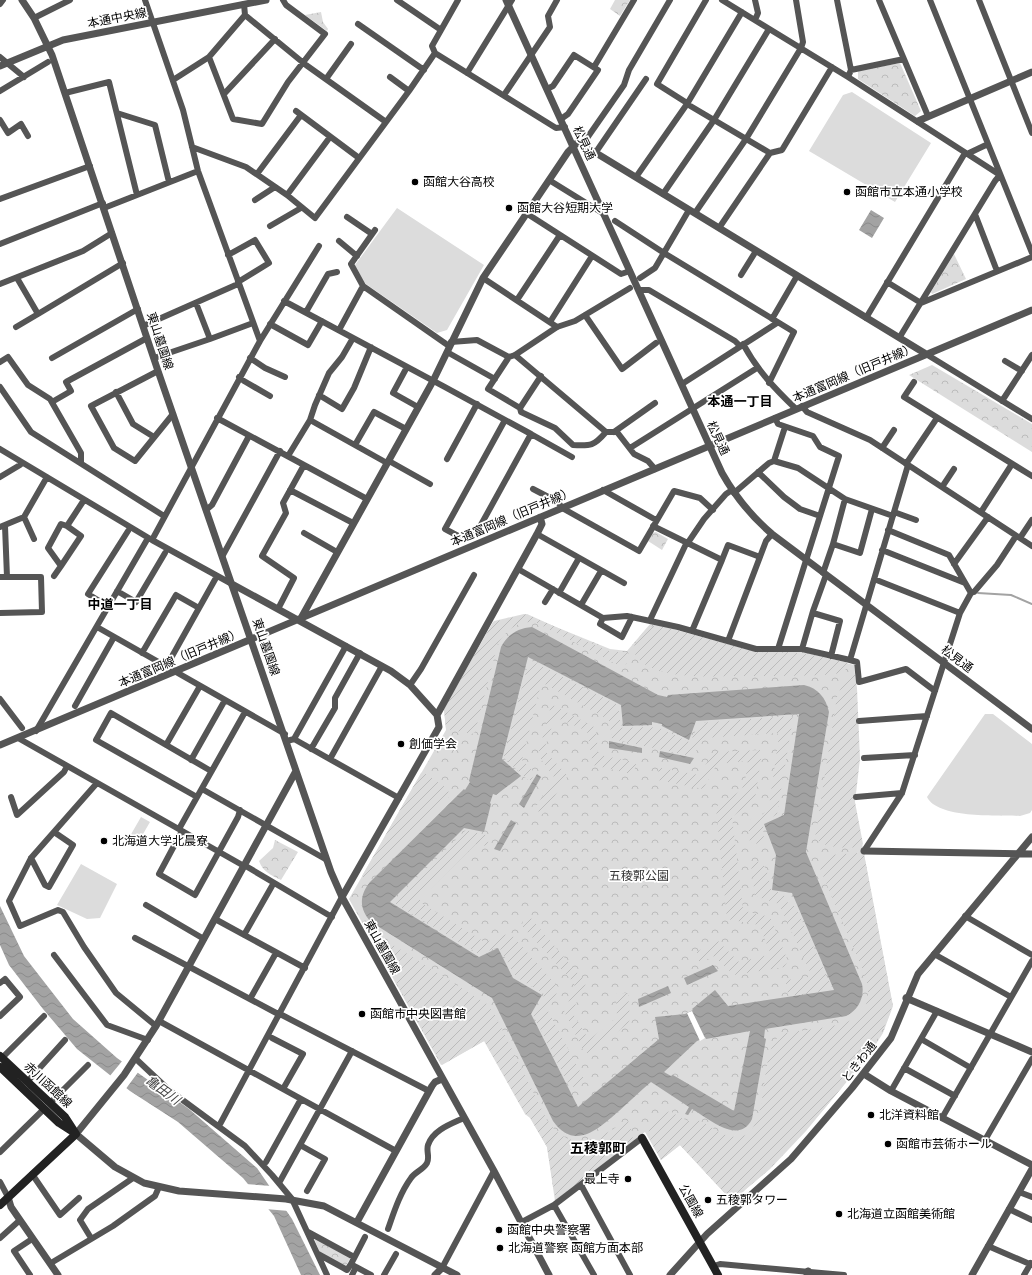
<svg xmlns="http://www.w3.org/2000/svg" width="1032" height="1275" font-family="Rubik,'Noto Sans JP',sans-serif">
	<defs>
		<pattern id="forest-crowns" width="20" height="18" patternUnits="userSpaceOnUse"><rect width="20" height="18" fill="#dcdcdc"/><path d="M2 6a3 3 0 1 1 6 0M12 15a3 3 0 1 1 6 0" fill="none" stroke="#bbb"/></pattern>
		<pattern id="garden-furrows" width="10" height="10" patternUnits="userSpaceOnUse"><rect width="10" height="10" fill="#dcdcdc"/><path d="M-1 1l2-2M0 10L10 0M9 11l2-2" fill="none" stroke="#bbb"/></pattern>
		<pattern id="water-waves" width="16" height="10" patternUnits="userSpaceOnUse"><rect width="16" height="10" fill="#a3a3a3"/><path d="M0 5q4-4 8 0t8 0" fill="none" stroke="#8b8b8b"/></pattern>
	</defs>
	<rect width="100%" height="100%" fill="#fff"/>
	<path fill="#dcdcdc" d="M852 92 931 143 895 202 809 151 843 95Z
		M397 208 484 265 447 330 437 333 363 282 355 265Z
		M985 714H993L1032 744V810L1030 813 1020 816C998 815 938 819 927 797Z
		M141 817 150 822 139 841 130 836Z
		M81 864 117 884 100 918 87 919 57 905Z"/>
	<path fill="url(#forest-crowns)" d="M615 0H630L620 16 610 9Z
		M321 12 323 22 328 29 327 31 305 15Z
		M900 63 921 111 915 116 858 79V71Z
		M954 254 966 279 932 294 931 292Z
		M932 365 1032 424V452L909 375Z
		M656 532 668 539 662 550 648 541 652 533Z
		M524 614 610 649 627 651 650 624 756 652H804L854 665 859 760 854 801 893 1006 883 1033 871 1052 806 1131 770 1169 732 1201 680 1145 661 1160 645 1132 555 1201 547 1147 486 1040 441 1065 349 899 446 730 444 709 494 621Z
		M275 840 298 852 281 880C271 875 263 872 259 861L273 848Z
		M314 1238 351 1257 345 1267 320 1253Z"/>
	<path fill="url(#garden-furrows)" d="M527 614 611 652H627L630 657 626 664 620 666 537 623C521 619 507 629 498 643L475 732 472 734 446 729 444 709 493 622Z
		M658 625 756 652 803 653 845 662 850 665 842 673 824 675C796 676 767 676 739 676 713 676 642 682 633 649 638 637 645 627 658 625Z
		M532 661 618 705 621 727 623 728 650 727 662 729 689 742 691 741 699 723 791 716 793 718 777 814 763 823 764 841 762 843 753 844 750 842C745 806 757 826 769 807L779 736 777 733 704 738 693 756H691L612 739 609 720 543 683 541 684 522 760 535 773 531 780H528L505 759 504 756 528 664Z
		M854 668 857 688 860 759 855 802 863 844 860 847C845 848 825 849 815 838L837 697 846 676Z
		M553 705 596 728 598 753 600 755 634 762 636 764 634 772 631 774 593 765 587 731 555 717 544 750 567 775V777L543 814 536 810V807L554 777 538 755 551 706Z
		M761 750 762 752 755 799 732 817 743 909 745 911 770 917 788 961 784 967 734 975 716 958 713 956 702 962 699 961 697 955V952L715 941H718L739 962 768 955 770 952 759 925 727 919 716 808C721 799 732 798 740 791 746 785 746 771 748 763L747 761 717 764 703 789 658 780 657 778 659 769 661 768 699 775 714 752Z
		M423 772 445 787 451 795 365 879 362 876 421 773Z
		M466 830 486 835 489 838 487 846 476 844 420 899V902L483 941 486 942 510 933 559 988 548 1011 584 1079 583 1082 573 1087H570L533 1015 544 996 543 993 516 977 499 947 479 954 394 903V900Z
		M859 853 864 855 892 1002C893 1037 798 1140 771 1167 759 1179 745 1189 732 1201L680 1145 661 1160 648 1135C650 1122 658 1116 670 1111 675 1114 682 1119 689 1121 693 1121 696 1119 700 1121 710 1125 719 1134 730 1136 775 1148 755 1049 781 1035 786 1032 793 1032 799 1031 833 1026 878 1026 866 978L819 866 822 860 829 855Z
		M755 861C769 862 768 881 772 891L783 893 787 902 796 907 831 986 830 990 789 996 788 994 786 983 787 980 809 977 811 974 779 904 755 896 751 865Z
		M527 917H530L586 983 572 1012 589 1040 617 1017 616 994 625 993 628 994 630 1019 628 1023 591 1054 584 1052 564 1011 575 989 574 983 522 926 523 920Z
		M374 933 487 1004 495 1015 547 1120C569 1154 599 1141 626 1120L630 1123 633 1140 560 1197 555 1196 547 1147 530 1118 525 1114 484 1041 442 1065 371 937Z"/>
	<path fill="url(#water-waves)" fill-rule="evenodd" d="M871 210 884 218 872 238 859 230Z
		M532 627 658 695 667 697 668 695 804 685C818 688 826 698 829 712L806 852 862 984C865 997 858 1011 846 1016L765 1029 764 1038 766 1039 752 1119C739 1146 708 1118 692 1109L688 1115 685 1114 689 1107 651 1082C640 1091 630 1101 619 1111 599 1128 575 1152 553 1121L492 998 371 922C359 909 359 896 370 882L464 789 465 790 470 782 469 781 501 647C507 635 518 628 532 627ZM528 657 621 705 623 726 652 725V722L662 724V726L689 740 696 721 799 714 784 815 764 824 776 855 772 890 792 893 834 990 728 1006 715 990 692 1009 693 1010 685 1014 655 1017 659 1039 578 1107 531 1014 542 995 513 978 498 948 479 957 390 902 464 828 484 832 491 804 490 803 493 794 496 795 521 776 502 759ZM750 1031 734 1111 673 1075 671 1076 664 1072 697 1041 705 1037 706 1039Z
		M609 741 642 748V753L609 748Z
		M660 751 694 758 690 764 659 757Z
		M537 774 541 777 524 808 519 804Z
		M511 820 516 823 500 851 494 849Z
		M0 906 24 956 73 1019 117 1058 189 1109 257 1168 292 1219 320 1275H301L274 1216 243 1178 178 1122 130 1091 77 1049 43 1009 9 965 0 945Z
		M713 965 718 971 687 985 684 978Z
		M668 986 671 993 639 1007 638 999Z"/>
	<path fill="#fff" d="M692 1011 705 1038 700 1041 687 1013Z
		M123 1060 139 1071 125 1090 109 1077Z
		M245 1184 272 1186 289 1211 265 1209Z"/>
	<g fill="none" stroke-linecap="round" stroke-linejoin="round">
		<path stroke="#a3a3a3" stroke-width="2" d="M978 593 1011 595 1032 604"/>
		<path stroke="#555" stroke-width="6" d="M145 0 183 110 198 171 260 341
			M397 0 441 30
			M458 0 432 46 435 53 556 128 565 127
			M722 0 848 77 1000 175 995 181 901 335
			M755 0 758 13 755 20
			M837 0 851 70 848 77
			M879 0 928 116
			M930 0 1032 253
			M979 0 1032 133
			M0 4 3 0
			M245 15 306 65 386 122
			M34 18 70 0
			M358 24 424 70
			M0 57 24 77
			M209 57 233 119 262 124 288 82 325 34 286 5 283 0
			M594 67 634 0
			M851 70 904 59
			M467 73 512 0
			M390 77 409 91
			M326 79 351 44
			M173 80 209 57 245 15 244 4
			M547 89 553 86 574 55 598 70 568 114 561 119
			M0 91 48 62
			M65 93 109 82 137 195
			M224 94 275 39
			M504 95 550 27 548 16 557 0
			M687 103 657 84 706 0
			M687 104 770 153
			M296 111 359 158
			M117 113 155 125 169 182
			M0 120 8 133 21 124 28 136
			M585 141 624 85 629 70 670 0
			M192 147 246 167 287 195 315 218 409 91 435 53
			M598 149 646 79
			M967 154 988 144
			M257 174 301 115
			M636 177 687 104 742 12
			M549 180 604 214
			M663 194 714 120 769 29
			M287 195 330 137
			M0 199 90 166
			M255 200 275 187
			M104 208 198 171
			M526 213 621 274 630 271
			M695 213 746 139 801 48 803 42 796 0
			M975 214 997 271
			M347 217 372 234
			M615 221 664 253 794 332 769 383
			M270 226 301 208
			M719 228 770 153 782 150 832 67
			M375 230 351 264 363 286 449 346
			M339 241 357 256
			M0 244 103 203
			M228 255 255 240 269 263 238 282
			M741 275 756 251
			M17 278 38 314 123 263
			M483 278 557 327
			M640 278 655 268 689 210
			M887 282 921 303 1032 257
			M0 284 83 251 112 233
			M639 290H649L735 341 740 346
			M517 300 560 235
			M284 301C367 345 449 389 531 434L477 532 462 538 445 529 505 420
			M306 312 328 274 337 272
			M585 315 622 369 656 343
			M866 318 965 153
			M772 319 797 276
			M550 322 592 256
			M270 324 308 345 322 321
			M143 326 238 284
			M16 327 38 314
			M339 330 363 286
			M210 339 253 323
			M451 342 477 340 509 357
			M743 344C758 371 774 388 796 409
			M447 352 495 379
			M926 354 1032 419
			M515 355 606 432H617L634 454 648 461 655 469
			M52 358 138 309
			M154 358 210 339 196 303
			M250 358 265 368 285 377
			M1005 361 1022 371
			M0 362 8 357 28 385 50 399 81 453V463
			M407 367 393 393 418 407
			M158 371 91 406 114 448 135 461 173 414
			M541 376 520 408 521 412 555 428 573 445C591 446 594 446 606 432
			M239 377 244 381 270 396
			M914 382 904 397 1032 476
			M682 384 777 323
			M0 387 31 432 164 516
			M116 392 133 424 154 437
			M319 395 342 409 354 388 371 347
			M1002 401 1032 355
			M52 402 71 391 66 382 147 338
			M802 406 807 412 870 440 1032 546
			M520 408 488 389 509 357 515 355 557 327 575 321 630 288
			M217 418 367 499
			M775 418 778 424 813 436 820 447 839 456 778 649
			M310 420 387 463
			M614 432 655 403
			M531 434 572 457
			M355 445 374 412 406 429
			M630 448 757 368
			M882 448 894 430
			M0 449 152 540 232 584
			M288 456 310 420 315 405 329 373 342 357 353 338
			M447 459 477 404
			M389 461 430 484
			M774 461 785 427
			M906 464 937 418
			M758 472 784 497 800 509 820 516
			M0 477 20 465
			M942 487 954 469
			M533 489 558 502 562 508 639 551 674 491 700 498 713 510
			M290 490 353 523
			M603 490 656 520
			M734 493 769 463 774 461 798 468 845 499 893 516
			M845 499 833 544 860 553 872 509
			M206 510 212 505 249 436
			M894 512 916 520
			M981 512 1012 464
			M24 517 34 539
			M5 526 7 577
			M67 526 84 500
			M653 526 722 560 692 631
			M0 527 24 517 47 477
			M888 530 949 555 971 593
			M304 533 337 552
			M537 534 624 583
			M1020 538 1032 520
			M152 540 260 341 319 246
			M687 544 704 519 726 494 732 490
			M882 550 965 583
			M223 555 280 451
			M722 560 728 545 760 557
			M954 564 988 517
			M518 569 603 618 627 616 678 627 756 649H802L850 660 857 662 859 682 906 669 935 691
			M823 573 833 544
			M54 576 61 566 48 548 61 524 67 526 81 536 61 566
			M0 577H41L42 612 0 613
			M874 579 960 613
			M117 591 136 602 165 553
			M559 593 579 558
			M545 602 553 589
			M581 605 601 571
			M109 607 88 594 128 531
			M278 609 294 578 262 556 286 513 283 503 304 465
			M813 613 840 621 831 656
			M603 618 600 624 622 637 632 617
			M650 620 686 544
			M97 627 285 734
			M728 641 766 541 772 534
			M802 649 813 611 826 575
			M142 653 176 595 199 608
			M850 660 908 465
			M166 667 217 576
			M410 685 421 669 474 575
			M0 699 22 728
			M75 706 114 637
			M859 721 927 716
			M36 731 148 538
			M18 738 244 866
			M294 739 346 646
			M287 741 294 739 399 798
			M166 745 200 686
			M311 749 335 708V698L360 653
			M864 758 915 755
			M330 759 382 666
			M191 760 225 700
			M97 783 31 858 9 901 20 926 58 910 63 912 84 947 116 993 156 1026
			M202 789 327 860
			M11 797 17 815 64 772 67 766
			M197 797 96 740 111 713 211 771
			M856 797 902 793
			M179 829 245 712
			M182 831 159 874 195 895 238 817 240 810
			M864 851 902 793 960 613 971 593 974 592 997 565 1016 536
			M31 858 45 885 49 887 73 845 54 832
			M244 865 332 917
			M146 905 204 939
			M965 916 1032 955
			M215 919 305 968
			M244 935 272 886
			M135 938 280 1015
			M934 954 1011 997
			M54 955 107 1025 148 1040
			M0 983 5 979 20 997 0 1016
			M250 999 276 953
			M280 1014 429 1091
			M159 1021 396 1151
			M272 1038 303 1054 283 1089
			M921 1039 971 1068
			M2 1058 44 1016
			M136 1059 169 1090 245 1146 272 1175 292 1199 327 1275
			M904 1068 955 1096
			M27 1082 65 1040
			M891 1091 937 1011
			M50 1103 88 1065
			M942 1118 1032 961
			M219 1126 342 897
			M985 1140 1032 1059
			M300 1145 325 1159 307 1191
			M0 1152 44 1109
			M266 1162 301 1099
			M32 1174 60 1215 79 1198
			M0 1182 8 1197
			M279 1183 352 1051
			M581 1185 630 1275
			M1019 1192 1032 1197
			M554 1205 594 1275
			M1009 1209 1032 1220
			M522 1222 554 1205 642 1138
			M388 1229C394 1212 400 1193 411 1178 415 1172 423 1170 427 1163 430 1157 426 1151 428 1145 433 1130 451 1124 464 1118
			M308 1232 354 1257
			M0 1238 20 1220
			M91 1238 80 1220 88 1209 133 1178
			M988 1246 1032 1265
			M318 1254 347 1270 351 1264
			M51 1263 113 1226 155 1196 159 1187
			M714 1266 720 1264 844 1275
			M356 1267 351 1264 365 1237
			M442 1268 494 1171
			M30 1275 14 1251 32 1239
			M352 1275 356 1267 371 1275
			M384 1275 396 1254
			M1024 1275 1031 1263"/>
		<path stroke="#555" stroke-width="7" d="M22 0 34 18 52 55 158 371 331 872 342 897 494 1171 549 1275
			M506 0 722 473C735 496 751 516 772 534L1032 729
			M0 66 63 40 266 0
			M918 121 1032 72
			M232 584 391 671 410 685 437 715 439 727 342 897
			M300 620 433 381 483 278 568 152 578 142 926 354
			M437 715 537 534 542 524 540 517
			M0 745 1032 310
			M296 771 156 1026 124 1075 76 1134 115 1167 144 1183 179 1191 286 1199 324 1206 457 1275
			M864 851 1032 854
			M906 998 1032 1052
			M864 1074 891 1091 1032 1165
			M8 1197 11 1207 58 1275
			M357 1222 432 1086 435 1082 442 1079
			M435 1275 442 1268
			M670 1275 707 1234 791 1159 852 1088 891 1038 918 974 1032 837
			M807 1275 808 1271
			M972 1275 1032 1169"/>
		<path stroke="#222" stroke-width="8" d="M0 1056 65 1117 76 1134
			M0 1067 59 1123 73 1132
			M642 1138 718 1275
			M0 1205 76 1134"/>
	</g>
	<g fill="#000" stroke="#fff" stroke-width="1.5">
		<circle cx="415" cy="182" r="4"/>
		<circle cx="847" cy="192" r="4"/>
		<circle cx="509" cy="208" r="4"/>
		<circle cx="401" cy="744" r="4"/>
		<circle cx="104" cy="841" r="4"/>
		<circle cx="362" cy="1014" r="4"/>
		<circle cx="871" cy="1115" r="4"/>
		<circle cx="888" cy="1144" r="4"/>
		<circle cx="628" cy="1179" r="4"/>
		<circle cx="708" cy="1200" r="4"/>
		<circle cx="839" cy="1214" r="4"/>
		<circle cx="499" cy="1230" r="4"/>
		<circle cx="500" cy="1248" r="4"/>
	</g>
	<g text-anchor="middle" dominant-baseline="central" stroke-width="3.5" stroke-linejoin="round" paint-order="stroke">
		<g font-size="12" fill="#000" stroke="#fff">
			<text transform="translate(117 18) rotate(-11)">本通中央線</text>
			<text transform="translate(584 143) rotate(65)">松見通</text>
			<text transform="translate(160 341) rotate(72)">東山墓園線</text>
			<text transform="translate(854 373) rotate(-23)">本通富岡線（旧戸井線）</text>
			<text transform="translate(718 438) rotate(65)">松見通</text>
			<text transform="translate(512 517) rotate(-23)">本通富岡線（旧戸井線）</text>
			<text transform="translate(266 647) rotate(71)">東山墓園線</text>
			<text transform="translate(180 658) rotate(-23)">本通富岡線（旧戸井線）</text>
			<text transform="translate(957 659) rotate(37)">松見通</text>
			<text transform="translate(382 947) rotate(61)">東山墓園線</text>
			<text transform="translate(859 1062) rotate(-52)">ときわ通</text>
			<text transform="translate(48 1085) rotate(43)">赤川函館線</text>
			<text transform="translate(691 1201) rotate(61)">公園線</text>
		</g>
		<g font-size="12" fill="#000" stroke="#fff" text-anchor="start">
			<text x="423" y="182">函館大谷高校</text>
			<text x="855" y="192">函館市立本通小学校</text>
			<text x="517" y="208">函館大谷短期大学</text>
			<text x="409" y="744">創価学会</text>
			<text x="112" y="841">北海道大学北晨寮</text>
			<text x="370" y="1014">函館市中央図書館</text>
			<text x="879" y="1115">北洋資料館</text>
			<text x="896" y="1144">函館市芸術ホール</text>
			<text x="620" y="1179" text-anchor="end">最上寺</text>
			<text x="716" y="1200">五稜郭タワー</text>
			<text x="847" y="1214">北海道立函館美術館</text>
			<text x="507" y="1230">函館中央警察署</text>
			<text x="508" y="1248">北海道警察 函館方面本部</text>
		</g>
		<g font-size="12" fill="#333" stroke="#fff">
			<text x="639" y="876">五稜郭公園</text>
		</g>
		<g font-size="13" font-weight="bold" fill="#000" stroke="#fff">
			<text x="740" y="401">本通一丁目</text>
			<text x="120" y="604">中道一丁目</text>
		</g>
		<g font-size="13" font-style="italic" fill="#444" stroke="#fff">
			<text transform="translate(163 1090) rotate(36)">亀田川</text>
		</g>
		<g font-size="14" font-weight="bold" fill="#000" stroke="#fff">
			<text x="598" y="1148">五稜郭町</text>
		</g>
	</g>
</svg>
